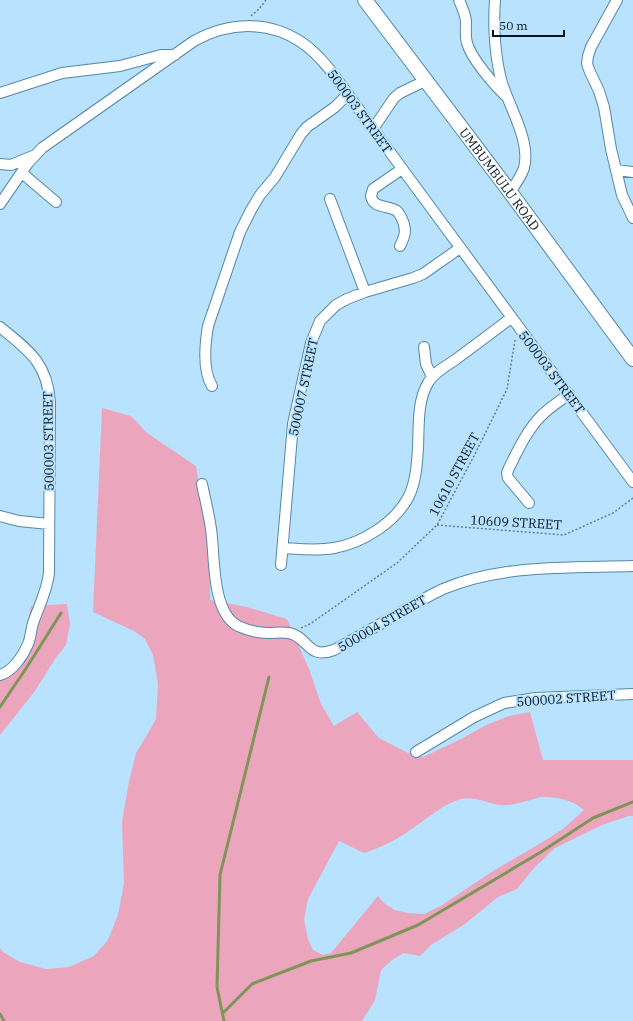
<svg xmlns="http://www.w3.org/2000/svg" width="633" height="1021" viewBox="0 0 633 1021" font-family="'IBM Plex Serif',serif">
<rect width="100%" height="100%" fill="#b9e2ff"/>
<path fill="#eba6bd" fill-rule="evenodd" d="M102,408l29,8 16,17 49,33 14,84v50l37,7 40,12 22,50 12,35 13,22 23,-14 22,26 29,15 15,4 38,-18 25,-14 23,-9 21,-4 13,48h90v56h-4l-27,9 -47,23 -21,20 -17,21 -19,8 -33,27 -34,21 -11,11 -17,-3 -12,8 -10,9 -6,30 -13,21h-362v-73l3,4 17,10 26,7 23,-2 25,-11 14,-16 10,-25 6,-32 -2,-61 7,-41 7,-28 11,-18 9,-16 2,-35 -5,-29 -8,-16 -11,-8 -41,-19zM540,797c17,0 31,2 44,13l-20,18 -18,12 -53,31 -51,34 -18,9 -16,-1 -13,-3 -10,-6 -7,-8 -47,57 -8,2 -10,-5 -5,-11 -4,-20 4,-20 31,-58 25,12c19,-6 36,-15 52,-27 14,-10 28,-22 45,-27 12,-3 27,4 39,6 13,1 27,-4 40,-8z
M67,604l3,20 -4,21 -11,14 -20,32 -35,44v-55l25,-35 6,-39z"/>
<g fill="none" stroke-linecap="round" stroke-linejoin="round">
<path stroke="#819458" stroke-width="3" d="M0,707l27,-40 34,-54
M223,1013l29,-29 59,-23 40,-8 67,-28 123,-73 52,-34 40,-16
M0,1014l4,7
M224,1021l-7,-34 3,-112 49,-198"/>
<g stroke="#5587a8" stroke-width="12">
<path id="minor" d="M459,0c3,7 6,13 7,21 0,7 -1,15 1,22 4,15 27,42 39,53
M495,0c-2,26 0,58 7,83 8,25 29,59 22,85 -3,9 -9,17 -14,24
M617,0l-26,47 -3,9 -1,8 3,8 9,19 5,16 7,42 11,46 11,23
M0,93l62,-20 58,-7 41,-11h14
M373,129l21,-31 6,-5 25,-12
M0,164l11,1 22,-9
M616,170l17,2
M22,173l34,29
M330,199l35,93
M0,204l28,-41 14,-15 152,-107c34,-19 74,-21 107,1 21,14 36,37 51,58 19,26 38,52 57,78 74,102 150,202 224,304
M400,246c5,-10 7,-16 2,-27 -1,-2 -3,-6 -5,-8 -8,-6 -24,-2 -26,-15l2,-7 29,-20
M0,327c28,23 47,35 50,75l-1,171c-2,18 -10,33 -16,50 -2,6 -2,14 -5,21 -5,12 -15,27 -28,31
M424,347l2,17 6,13
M212,386c-10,-16 -7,-42 -4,-60l32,-94 11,-22 9,-15 15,-18 26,-43 6,-7 28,-20 13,-13
M202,484c3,15 7,30 9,45 4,26 0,83 27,97 9,4 20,7 30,7 7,0 14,-1 21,0 20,4 18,27 45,17 22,-12 43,-24 64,-36 15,-9 30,-18 45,-25 60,-25 127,-21 190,-23
M529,503l-21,-25 -1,-5 2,-5c9,-18 18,-38 33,-53 8,-8 18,-14 27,-21
M0,516l19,5 30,3
M283,548c17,1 34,3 51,0 29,-5 62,-26 75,-52 7,-15 8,-32 9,-48 1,-20 -1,-47 10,-65 5,-10 18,-17 27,-23 19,-14 38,-28 56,-42
M281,565l12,-141 18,-81 9,-22 16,-16 11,-6 18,-7 48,-14 10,-4 37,-26
M416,752l58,-35 30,-14 32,-5 97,-4"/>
</g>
<g stroke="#5587a8" stroke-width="16">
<g id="secondary">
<path id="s1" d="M365,0l145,192 123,167"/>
</g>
</g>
<path stroke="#617f94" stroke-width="1.5" stroke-dasharray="2 2" stroke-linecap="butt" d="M251,16l8,-7 7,-9
M437,525l127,10 49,-22 20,-15
M301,628l9,-4 87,-61 40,-38 37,-69 33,-67 8,-49"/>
<use href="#minor" stroke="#fff" stroke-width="10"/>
<use href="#secondary" stroke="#fff" stroke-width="14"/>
</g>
<g text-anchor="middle" stroke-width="4" stroke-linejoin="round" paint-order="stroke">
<g font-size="13" fill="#021521" stroke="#b9e2ff">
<text transform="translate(360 111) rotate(54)" y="5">500003 STREET</text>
<text dy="5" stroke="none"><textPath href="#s1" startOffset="224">UMBUMBULU ROAD</textPath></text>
<text transform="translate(552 372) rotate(53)" y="5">500003 STREET</text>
<text transform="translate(303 387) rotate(-78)" y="5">500007 STREET</text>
<text transform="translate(48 441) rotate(-91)" y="5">500003 STREET</text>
<text transform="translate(454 474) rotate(-62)" y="5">10610 STREET</text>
<text transform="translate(516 522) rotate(3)" y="5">10609 STREET</text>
<text transform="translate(382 623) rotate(-30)" y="5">500004 STREET</text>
<text transform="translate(566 698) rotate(-4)" y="5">500002 STREET</text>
</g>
</g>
<path d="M493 30v6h71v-6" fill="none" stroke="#021521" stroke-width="2"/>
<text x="499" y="30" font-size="12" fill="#021521" stroke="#b9e2ff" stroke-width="3" paint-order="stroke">50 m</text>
</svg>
